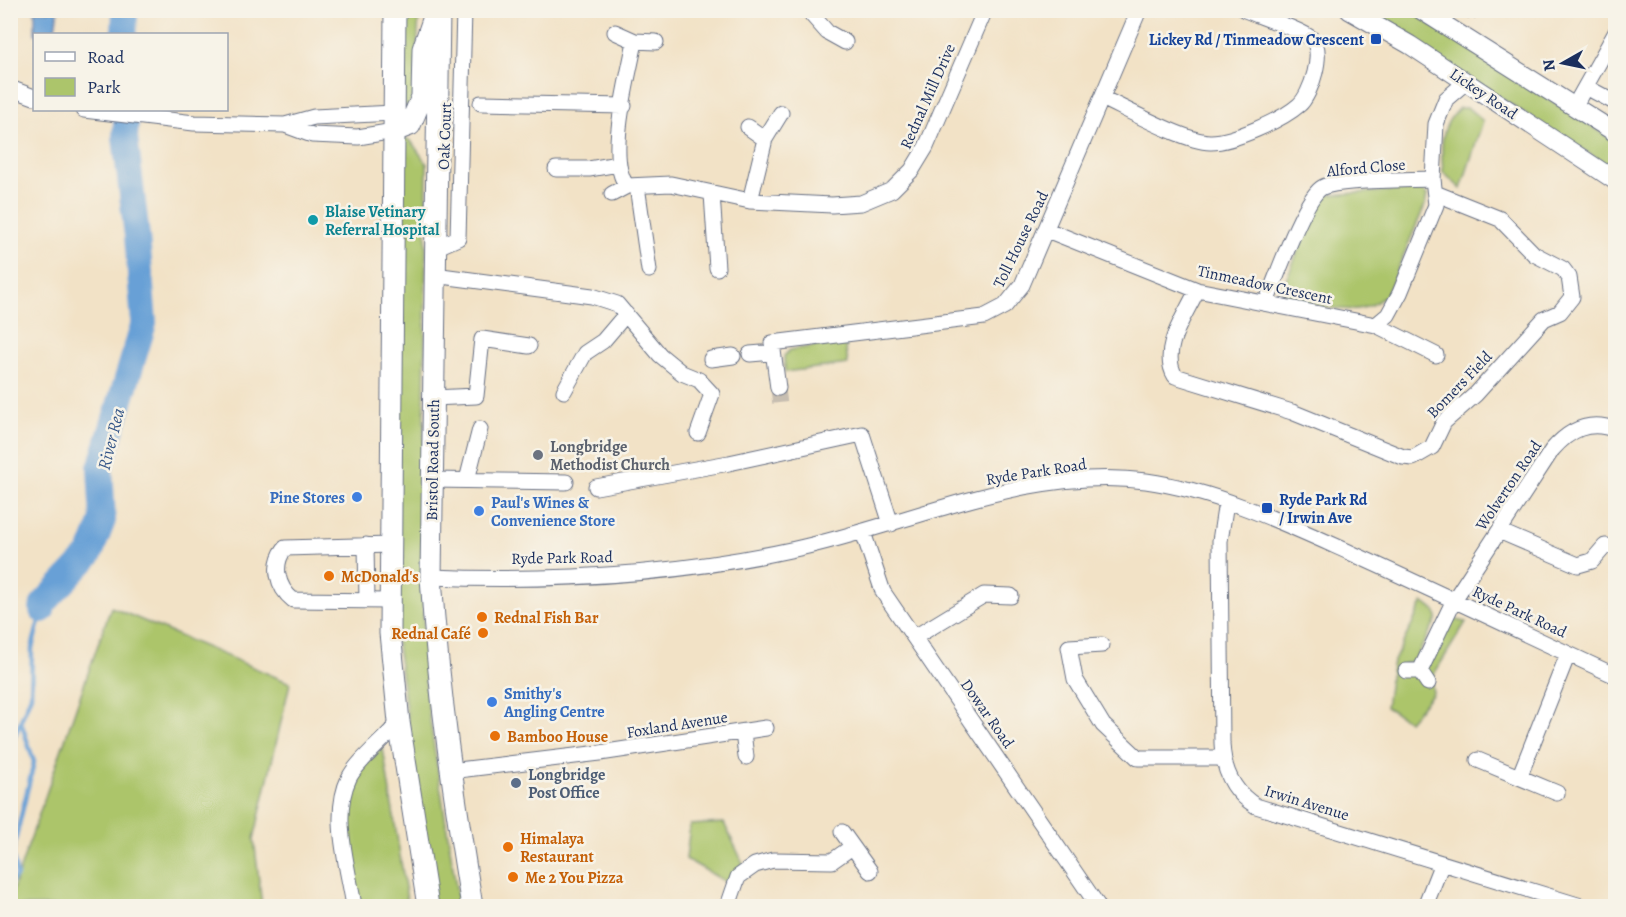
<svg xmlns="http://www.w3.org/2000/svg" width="1626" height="917" viewBox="0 0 1626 917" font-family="Alegreya,serif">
<rect width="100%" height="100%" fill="#f7f3e8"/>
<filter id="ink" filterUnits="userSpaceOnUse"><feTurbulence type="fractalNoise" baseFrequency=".0167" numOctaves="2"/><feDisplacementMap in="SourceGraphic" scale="12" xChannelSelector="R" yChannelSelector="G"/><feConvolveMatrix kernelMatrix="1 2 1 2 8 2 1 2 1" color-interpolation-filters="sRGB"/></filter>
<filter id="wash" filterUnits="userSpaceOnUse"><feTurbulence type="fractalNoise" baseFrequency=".008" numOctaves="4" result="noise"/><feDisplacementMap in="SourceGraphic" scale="24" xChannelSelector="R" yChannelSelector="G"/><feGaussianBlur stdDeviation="1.35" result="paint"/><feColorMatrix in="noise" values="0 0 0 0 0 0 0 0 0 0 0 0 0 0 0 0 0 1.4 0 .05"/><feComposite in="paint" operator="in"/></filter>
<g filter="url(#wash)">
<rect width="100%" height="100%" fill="#f2e2c6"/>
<path fill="#acc56b" stroke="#647a64" stroke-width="1.5" d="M400,11h19l-4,82 -4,14 -11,-3z
M1362,11l50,1 203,129v29z
M1459,108h9l15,13 -22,68 -18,-17c-2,-25 -4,-45 16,-64z
M402,137l9,4 16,23 -5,417 4,114 33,211h-25l-39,-275z
M1421,189l6,6 -2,10 -37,87c-26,31 -65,13 -99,6l-7,-8 35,-86 9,-9z
M845,341l3,23 -63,8 -1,-16 6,-6z
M1423,602l13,10 1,6 -23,43 -10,3 18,20 3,-15 24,-51 17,4 -35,57 2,14 -24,28 -23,-14 6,-42z
M111,607l179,76 -36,156 8,67h-251v-11z
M383,748l25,158h-50c-6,-39 -24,-90 -3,-128 6,-11 19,-21 28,-30z
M724,823l19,40 -17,19 -40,-23 4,-34z"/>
<path fill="#67a0d6" stroke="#41689a" stroke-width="1.5" d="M35,11h23l-4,23h-19z"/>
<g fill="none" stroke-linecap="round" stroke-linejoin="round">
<path stroke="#67a0d6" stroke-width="4.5" d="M10,748l21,-53 1,-47 10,-38
M10,883l7,-7 -5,-22 22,-92 -13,-40"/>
<path stroke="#67a0d6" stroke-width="26" d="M124,34l1,-24
M42,610l1,-6 47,-50 13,-34 -3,-52 44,-145 -7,-87 -12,-99 2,-27"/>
</g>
</g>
<g filter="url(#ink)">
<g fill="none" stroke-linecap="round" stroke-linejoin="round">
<path stroke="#c7beb1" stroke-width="15" stroke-dasharray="15 8" stroke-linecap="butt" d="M778,388l2,17"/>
<g stroke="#666e82" stroke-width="17">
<path id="minor" d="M1469,10h5
M812,15l15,17 18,10
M615,32l20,9 21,1
M635,41c-6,35 -30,117 -8,145l44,-2 79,17 82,4 29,-2 31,-13 20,-20 14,-23 59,-137
M1586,87l30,16
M10,88l24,9
M1102,98c24,11 86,45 109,44 22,0 71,-22 88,-37 12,-10 26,-54 13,-66 -8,-8 -53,-23 -67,-29
M481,103l143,3
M1574,107l42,-75
M84,110l110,13 91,2 27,10 46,2 36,-6
M285,125l29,-8 80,-4
M748,127l17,12
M556,169h33l29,-5
M637,186l12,84
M612,194l15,-8
M712,194l5,74
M750,201l15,-62 16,-26
M1047,230l150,60 179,35 12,-10 12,-22 36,-88 -3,-26 3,-55 10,-25 21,-18
M435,248l23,-10 6,-228
M434,275l158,21 25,8 43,51 22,18 17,7 13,14 -14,39
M1197,290c-11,25 -38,59 -22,86l117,36 111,45 10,1 19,-11 12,-25 32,-28 68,-75 16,-7 12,-15 -3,-20 -6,-8 -29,-15 -34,-35 -65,-26
M1266,303c9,-22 39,-108 57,-116 18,-8 86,-7 110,-8
M1376,325l60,30
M750,354l23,-2
M711,359l22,-3
M778,388l-6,-45 212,-26 21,-11 17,-21 117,-275
M564,391l21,-38 18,-12 23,-27
M433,398l43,-2 6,-57 47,7
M432,480l134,2
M467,480l13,-51
M596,487l133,-24 133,-29 29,90
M1226,502l-6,39 2,202c1,27 11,49 34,63l325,100
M1499,531l79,34 14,-4 13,-15 11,1
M863,532l20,60 215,314
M366,545l1,56
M431,577c121,5 245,-2 364,-28 113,-24 234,-84 351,-68 71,10 140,43 205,72 89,40 176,82 265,123
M390,601l-97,-1c-16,-13 -21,-35 -8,-52l106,-3
M915,637l69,-42 27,1
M1102,645l-33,2 6,32 28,46 35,33h84
M1406,671h14l8,12
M1420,671l34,-71 98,-150c17,-20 37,-31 64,-20
M743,732l3,25
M1478,760l79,33
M450,771l150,-18 166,-25
M1520,775l48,-121
M842,832l28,39
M354,906c-6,-39 -23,-91 -5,-128 9,-18 37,-39 50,-56
M728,906l10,-29 17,-12 18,-5 59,1 20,-14
M1425,906l17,-43"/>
</g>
<g stroke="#666e82" stroke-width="20">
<path id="major" d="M1349,10l61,35 206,136
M1421,10l195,123"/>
</g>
<g stroke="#666e82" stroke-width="23">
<path id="highway" d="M395,10l-5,623 9,89 29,184
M439,10l-8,567c7,111 23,220 41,329
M394,131l16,-6 12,-28 1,-48 11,-32"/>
</g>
<use href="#minor" stroke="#fff" stroke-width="15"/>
<use href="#major" stroke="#fff" stroke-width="18"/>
<use href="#highway" stroke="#fff" stroke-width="21"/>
</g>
</g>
<g fill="#1a4fb4" stroke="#f7f3e8" stroke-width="2">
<rect x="1370" y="33" width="12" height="12" rx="3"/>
<rect x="1261" y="502" width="12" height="12" rx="3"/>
</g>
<circle fill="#0f9aa8" stroke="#f7f3e8" stroke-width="2" cx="313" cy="220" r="6"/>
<circle fill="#6b7280" stroke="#f7f3e8" stroke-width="2" cx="538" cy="455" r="6"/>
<g fill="#3f7fe0" stroke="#f7f3e8" stroke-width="2">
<circle cx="357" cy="497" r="6"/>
<circle cx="479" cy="511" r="6"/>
<circle cx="492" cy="702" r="6"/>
</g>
<g fill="#e8710a" stroke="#f7f3e8" stroke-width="2">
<circle cx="329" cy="576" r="6"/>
<circle cx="482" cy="617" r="6"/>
<circle cx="483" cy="633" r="6"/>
<circle cx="495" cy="736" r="6"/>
<circle cx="508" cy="847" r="6"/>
<circle cx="513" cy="877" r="6"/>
</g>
<circle fill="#5c6f8a" stroke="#f7f3e8" stroke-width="2" cx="516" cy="783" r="6"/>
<g text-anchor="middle" stroke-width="5" stroke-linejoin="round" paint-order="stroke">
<g font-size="16" font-weight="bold" fill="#164399" stroke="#f7f3e8" text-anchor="end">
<text x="1364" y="45">Lickey Rd / Tinmeadow Crescent</text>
<text x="1279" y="505" text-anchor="start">Ryde Park Rd<tspan x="1279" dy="18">/ Irwin Ave</tspan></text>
</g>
<g font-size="16" fill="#1b2f5e" stroke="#f7f3e8">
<text transform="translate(1484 93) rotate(34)" y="6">Lickey Road</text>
<text transform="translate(927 96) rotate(-66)" y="6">Rednal Mill Drive</text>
<text transform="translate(444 136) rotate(-88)" y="6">Oak Court</text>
<text transform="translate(1366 167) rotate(-5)" y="6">Alford Close</text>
<text transform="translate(1020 239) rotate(-64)" y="6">Toll House Road</text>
<text transform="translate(1265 284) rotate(12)" y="6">Tinmeadow Crescent</text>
<text transform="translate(1459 384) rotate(-46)" y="6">Bomers Field</text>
<text transform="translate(432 460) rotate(-89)" y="6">Bristol Road South</text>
<text transform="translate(1036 471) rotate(-9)" y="6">Ryde Park Road</text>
<text transform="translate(1508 485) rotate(-56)" y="6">Wolverton Road</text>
<text transform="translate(562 557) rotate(-1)" y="6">Ryde Park Road</text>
<text transform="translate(1520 611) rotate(25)" y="6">Ryde Park Road</text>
<text transform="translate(988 713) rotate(55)" y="6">Dowar Road</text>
<text transform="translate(677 724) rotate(-9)" y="6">Foxland Avenue</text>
<text transform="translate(1307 802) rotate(17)" y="6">Irwin Avenue</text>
</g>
<g font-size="16" font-weight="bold" fill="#0d838f" stroke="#f7f3e8" text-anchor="start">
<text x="325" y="217">Blaise Vetinary<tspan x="325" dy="18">Referral Hospital</tspan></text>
</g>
<g font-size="16" font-weight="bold" fill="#5b616d" stroke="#f7f3e8" text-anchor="start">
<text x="550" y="452">Longbridge<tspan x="550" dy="18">Methodist Church</tspan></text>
</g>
<g font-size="16" font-weight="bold" fill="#366cbe" stroke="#f7f3e8" text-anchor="start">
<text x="345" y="503" text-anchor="end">Pine Stores</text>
<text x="491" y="508">Paul's Wines &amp;<tspan x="491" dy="18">Convenience Store</tspan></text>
<text x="504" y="699">Smithy's<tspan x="504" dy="18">Angling Centre</tspan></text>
</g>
<g font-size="16" font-weight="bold" fill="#c56008" stroke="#f7f3e8" text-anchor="start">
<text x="341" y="582">McDonald's</text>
<text x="494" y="623">Rednal Fish Bar</text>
<text x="471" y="639" text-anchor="end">Rednal Café</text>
<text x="507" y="742">Bamboo House</text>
<text x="520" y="844">Himalaya<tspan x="520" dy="18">Restaurant</tspan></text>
<text x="525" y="883">Me 2 You Pizza</text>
</g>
<g font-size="16" font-weight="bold" fill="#4e5e75" stroke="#f7f3e8" text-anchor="start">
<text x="528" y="780">Longbridge<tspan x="528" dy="18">Post Office</tspan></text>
</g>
<g font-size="18" font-style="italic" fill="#365788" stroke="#f7f3e8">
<text transform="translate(111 439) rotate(-76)" y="6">River Rea</text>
</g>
</g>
<rect width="1626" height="917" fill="none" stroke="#f7f3e8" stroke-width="36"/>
<rect x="33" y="33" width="195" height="78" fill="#f7f3e8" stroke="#9fa5b1" stroke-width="1.5"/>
<rect x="45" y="52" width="30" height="9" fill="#ffffff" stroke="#9fa5b1" stroke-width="1.5"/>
<text x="87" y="63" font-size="18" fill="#1b2f5e">Road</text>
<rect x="45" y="78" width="30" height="18" fill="#acc56b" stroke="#9fa5b1" stroke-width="1.5"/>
<text x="87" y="93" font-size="18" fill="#1b2f5e">Park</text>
<g transform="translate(1563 63) rotate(261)" stroke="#f7f3e8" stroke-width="4.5" paint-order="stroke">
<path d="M0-4.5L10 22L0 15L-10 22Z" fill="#1b2f5e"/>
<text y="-9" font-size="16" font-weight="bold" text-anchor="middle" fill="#1b2f5e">N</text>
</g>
</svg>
